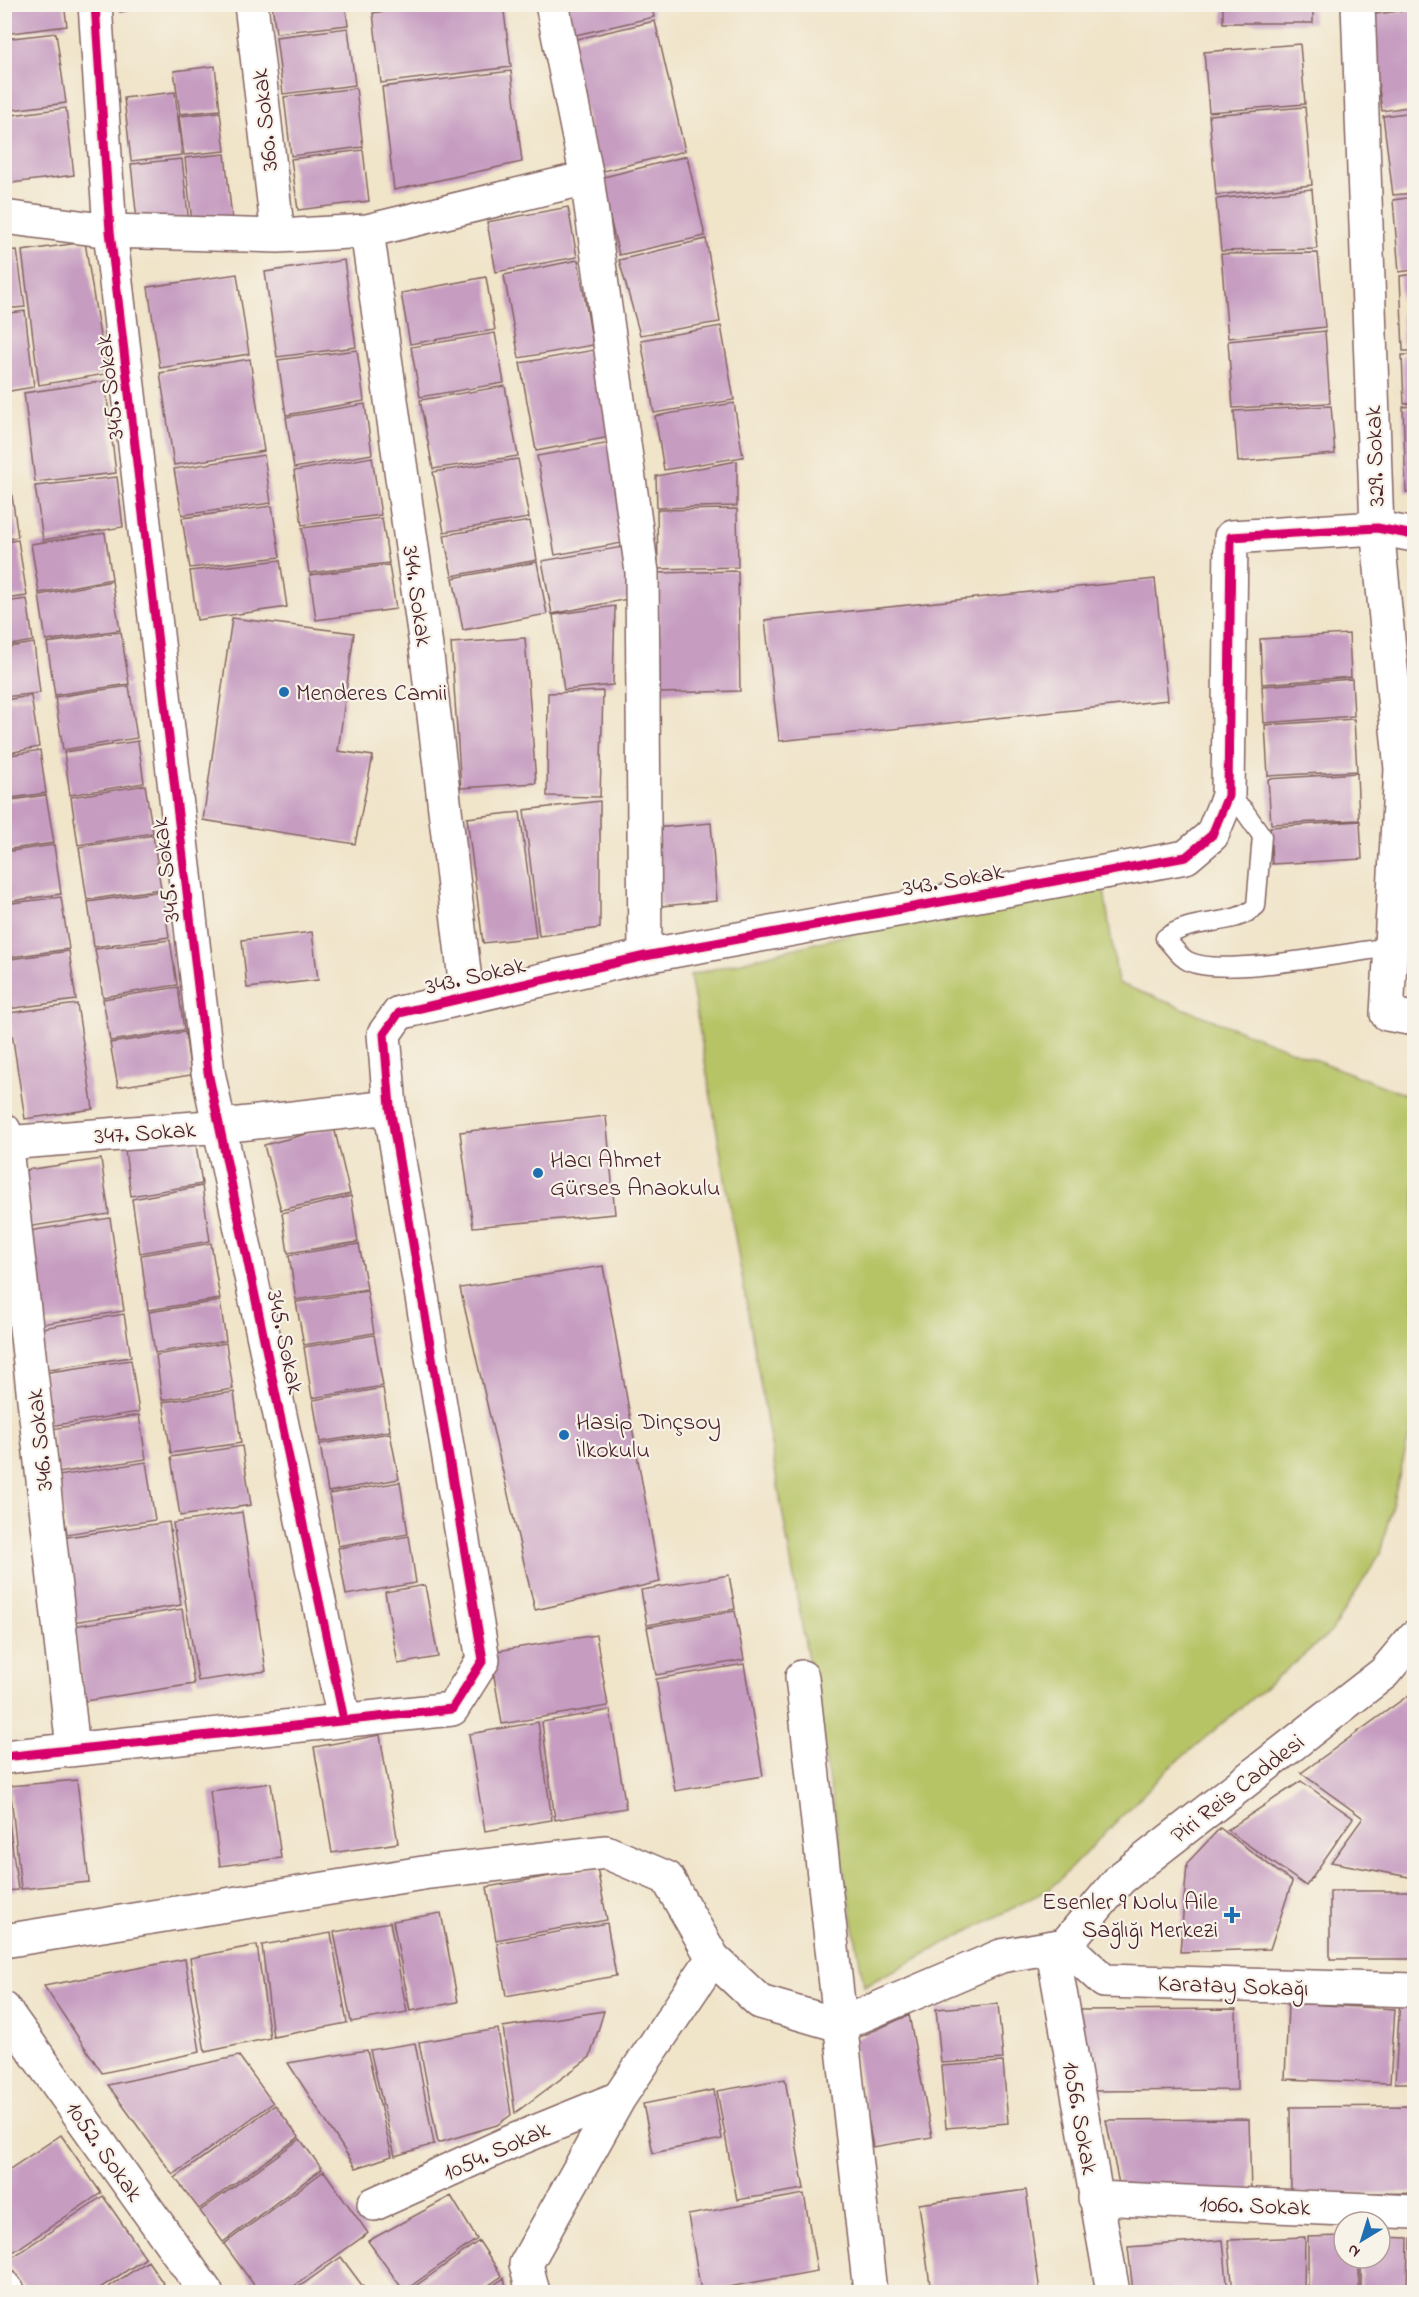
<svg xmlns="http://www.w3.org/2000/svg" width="1419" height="2297" viewBox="0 0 1419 2297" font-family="'Indie Flower',sans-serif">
<rect width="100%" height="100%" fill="#f7f3e8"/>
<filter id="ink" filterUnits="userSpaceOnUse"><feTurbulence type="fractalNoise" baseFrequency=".0167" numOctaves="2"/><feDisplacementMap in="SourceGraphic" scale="12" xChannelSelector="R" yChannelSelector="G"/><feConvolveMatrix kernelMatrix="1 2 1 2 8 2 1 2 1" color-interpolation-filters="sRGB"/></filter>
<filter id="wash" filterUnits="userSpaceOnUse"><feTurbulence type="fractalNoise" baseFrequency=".008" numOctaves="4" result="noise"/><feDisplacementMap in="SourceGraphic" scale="24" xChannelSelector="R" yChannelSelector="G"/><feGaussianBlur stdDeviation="1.35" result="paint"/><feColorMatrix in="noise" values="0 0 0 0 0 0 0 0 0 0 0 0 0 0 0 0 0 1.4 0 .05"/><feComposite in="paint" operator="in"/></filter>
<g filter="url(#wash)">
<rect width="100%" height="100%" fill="#f0e4c9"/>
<path fill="#b7c466" stroke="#807248" stroke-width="1.5" d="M1101,870l17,113 296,115v318l-34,138 -49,78 -163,137 -117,119 -187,98 -174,-1011z"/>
<g id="blocks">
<path fill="#c69cc1" d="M4,4h60l3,22 -63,8z
M118,4h35v2l-33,6z
M272,4h73l3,21 -72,8z
M372,4h32v2l-32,4z
M445,4h58l8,63 -130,16 -8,-70z
M559,4h92l3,13 -87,20z
M1223,4h90v19h-90z
M1368,4h35v2l-35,5z
M1414,9v97l-32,5 -13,-96z
M655,21l30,130 -86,21 -31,-131z
M348,28l7,57 -72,9 -7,-57z
M56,33l10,70 -62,8v-72z
M1300,44l5,60 -96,8 -5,-60z
M215,66l5,44 -40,4 -6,-43z
M511,71l11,91 -128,28 -12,-103z
M356,88l7,59 -72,9 -7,-59z
M175,92l7,63 -51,6 -7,-63z
M1305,107l7,78 -96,10 -7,-80z
M66,108l8,67 -70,9v-68z
M220,112l5,39 -41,4 -5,-39z
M1414,112v81l-21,2 -10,-79z
M363,150l6,51 -71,9 -7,-51z
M225,154l7,65 -40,4 -7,-65z
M687,156l18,80 -86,19 -19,-77z
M182,159l7,66 -51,5 -7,-66z
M1312,189l5,60 -96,2 -5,-52z
M1414,197v73l-15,2 -6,-72z
M568,207l9,50 -81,15 -9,-50z
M706,239l14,83 -80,13 -21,-75z
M85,242l21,132 -67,11 -17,-134z
M17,250l8,57 -21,2v-58z
M1318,253l7,74 -97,11 -7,-84z
M344,260l12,87 -79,10 -12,-85z
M578,260l15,85 -74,13 -15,-83z
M237,274l12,80 -89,14 -12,-81z
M1414,274v77h-11l-3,-75z
M486,277l9,53 -85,14 -9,-51z
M25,311l9,76 -30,5v-78z
M721,326l13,74 -80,13 -13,-73z
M1325,331l5,72 -97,5 -5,-67z
M495,333l9,50 -84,14 -9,-50z
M357,350l7,51 -78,14 -8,-55z
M594,350l16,87 -74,14 -16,-88z
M1402,355h12v48l-10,1z
M250,359l14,92 -90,14 -14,-92z
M105,381l11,92 -81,9 -11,-89z
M505,386l13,70 -85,13 -13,-69z
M734,403l9,54 -79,13 -9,-54z
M365,404l7,50 -78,14 -8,-51z
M1331,406l4,48 -97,8 -4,-51z
M1414,406v86h-8l-3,-85z
M610,443l18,99 -73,13 -18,-99z
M264,455l7,48 -89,12 -8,-46z
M372,457l9,58 -79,10 -8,-54z
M4,458l6,28 -6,1z
M518,459l11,59 -85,14 -11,-60z
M737,461v45l-80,2 -1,-32z
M117,477l6,50 -80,13 -8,-54z
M4,489h7l7,48 -14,3z
M272,506l8,51 -90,11 -8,-50z
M737,509l1,58 -80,2 -1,-59z
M382,518l7,45 -80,10 -7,-45z
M530,521l7,39 -85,16 -8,-41z
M105,533l7,46 -73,14 -8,-49z
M18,540l9,56 -23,3v-57z
M628,546l10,51 -86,17 -10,-53z
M280,560l7,47 -90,13 -7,-49z
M537,562l10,52 -84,16 -10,-52z
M389,565l7,44 -80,11 -6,-45z
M738,571l2,120 -80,2 -2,-120z
M1155,579l13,121 -389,41 -14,-121z
M112,581l8,49 -74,11 -7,-46z
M27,599l6,42 -29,5v-44z
M615,606l-2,79 -49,5 -11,-75z
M232,618l122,15 -16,118 35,5 -18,88 -152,-24z
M121,632l8,52 -74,11 -8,-52z
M1349,634l2,43 -89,7 -2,-45z
M525,638l11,145 -75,5 -10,-145z
M34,643l6,50 -36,4v-49z
M1352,679l2,37 -90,7 -2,-37z
M129,686l8,52 -74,12 -8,-53z
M603,691l-3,106 -53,-1 1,-103z
M31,696l8,51 -35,7v-54z
M1354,719l3,52 -89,5 -3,-51z
M138,741l6,42 -74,12 -6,-43z
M40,750l6,43 -41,6v-43z
M1357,773l2,47 -88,4 -3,-45z
M145,785l8,48 -75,12 -7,-48z
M46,795l8,48 -50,7v-49z
M600,801v127l-61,8 -15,-126z
M520,812l16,125 -53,6 -16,-125z
M1360,821l2,38 -90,5 -2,-37z
M711,823l6,78 -56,5 -7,-78z
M153,835l8,54 -74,11 -8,-53z
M54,845l7,49 -57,8v-50z
M162,891l7,46 -75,10 -6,-45z
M61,897l8,52 -65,9v-54z
M312,932l6,48 -71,8 -5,-48z
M170,940l7,45 -74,12 -8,-48z
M69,951l7,49 -68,9 -4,-49z
M178,987l6,43 -74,11 -7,-42z
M77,1004l16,105 -68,10 -16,-106z
M185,1032l6,43 -73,12 -8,-44z
M606,1116l9,98 -142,13 -13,-95z
M334,1127l16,67 -69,16 -17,-65z
M194,1132l8,52 -71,12 -7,-53z
M101,1159l8,55 -88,14 -8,-56z
M202,1186l8,55 -70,12 -8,-54z
M351,1196l7,46 -70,11 -6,-40z
M110,1218l14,93 -88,14 -14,-93z
M211,1243l9,56 -72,11 -7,-55z
M359,1244l8,45 -71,11 -7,-45z
M603,1266l57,316 -125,28 -75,-322z
M367,1291l7,42 -70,12 -8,-43z
M220,1301l6,40 -71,12 -6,-41z
M124,1314l7,43 -89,13 -6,-41z
M374,1335l9,51 -71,12 -8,-51z
M226,1343l7,46 -71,11 -6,-45z
M131,1360l8,52 -89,14 -7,-53z
M383,1388l7,43 -70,11 -7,-42z
M234,1392l7,51 -70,10 -8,-51z
M139,1415l7,44 -88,14 -7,-44z
M390,1433l9,46 -71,13 -8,-48z
M242,1446l9,59 -71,11 -9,-59z
M146,1462l9,58 -88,14 -9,-58z
M400,1482l8,52 -70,12 -9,-52z
M242,1512l24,159 -68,10 -25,-158z
M169,1522l12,83 -108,17 -13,-84z
M409,1536l7,47 -70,12 -8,-47z
M729,1575l6,34 -88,16 -6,-35z
M425,1585l13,72 -40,7 -13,-72z
M182,1609l12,75 -109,17 -12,-75z
M735,1611l9,49 -88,15 -9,-48z
M596,1635l12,71 -106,18 -12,-72z
M744,1664l19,112 -88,15 -19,-112z
M4,1674l5,29 -5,1z
M1413,1692l1,186 -83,-16 32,-44 -62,-45z
M610,1710l16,98 -71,12 -13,-98z
M538,1722l14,98 -67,11 -16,-97z
M380,1735l18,108 -66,10 -18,-106z
M77,1780l12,102 -68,7 -11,-103z
M1301,1781l52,37 -47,68 -79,-56z
M271,1783l10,75 -61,8 -10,-75z
M4,1784l14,106 -14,1z
M1220,1828l72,54 -22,67 -90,3 7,-89z
M597,1868l10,52 -111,20 -9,-53z
M1330,1891h84v68h-84z
M441,1913l17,89 -48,9 -17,-90z
M390,1922l17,90 -56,10 -17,-90z
M607,1923l9,53 -110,20 -9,-53z
M331,1933l16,90 -74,14 -11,-92z
M257,1945l13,93 -65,14 -15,-94z
M185,1959l15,93 -98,21 -58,-87z
M1400,1998l14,1v84h-19z
M1288,2003l107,6 -5,74 -105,-4z
M998,2004l5,55 -62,4 -5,-54z
M1236,2009l1,81 -143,1 -17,-81z
M604,2011l-14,46 -75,56 -12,-86z
M909,2015l23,122 -59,10 -20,-107z
M498,2029l13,86 -14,10 -59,18 -19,-101z
M415,2043l19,101 -39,12 -25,-106z
M367,2050l25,106 -36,12 -68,-105z
M239,2056l34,47 -100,72 -65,-90z
M1003,2062l5,61 -62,5 -5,-62z
M785,2079l19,110 -67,11 -20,-109z
M714,2090l8,49 -69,14 -10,-49z
M275,2105l24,32 -100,72 -24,-31z
M1414,2106v87l-123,1 -1,-87z
M1249,2119l2,75 -129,5 -16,-79z
M61,2135l40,58 -97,65v-85z
M300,2139l22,30 -99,73 -23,-31z
M324,2171l44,62 -82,59h-27l-35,-48z
M1026,2190l14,102h-109l-12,-88z
M804,2194l13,77 -116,21 -13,-77z
M103,2196l43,62 -52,34h-65l-22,-31z
M451,2196l26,43 -73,52 -36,-50z
M1344,2236v22h15v34h-51v-55z
M1305,2237l-1,55h-71l-5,-52z
M1380,2237l28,1 -1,54h-46v-34h19z
M1411,2238h3v54h-4z
M1223,2240l5,52h-95l-5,-45z
M479,2241l23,35 -23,16h-72z
M341,2257l26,35h-75z
M148,2261l21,31h-68z
M504,2278l3,14h-23z"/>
</g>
</g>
<g filter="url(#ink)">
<use href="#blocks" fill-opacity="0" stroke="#846462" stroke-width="1.5"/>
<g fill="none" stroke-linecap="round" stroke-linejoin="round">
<g stroke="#846462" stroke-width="21">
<path id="service" d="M1228,796l15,13 19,27 -6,70c-22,22 -62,10 -91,32 7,7 14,19 23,23 32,17 161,-9 203,-14"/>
</g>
<g stroke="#846462" stroke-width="36">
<path id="minor" d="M95,4l15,227 98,841 136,648
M251,4l27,232
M552,4l35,174 55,394 3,384
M1358,4l19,524 24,241 -14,245 27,5
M4,217l106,14 168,5 89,-5 220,-53
M367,231l58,408 42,358
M4,1130l69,619
M6,1143l215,-17 169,-19
M802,1677l68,615
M4,1757l448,-48 31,-49 -93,-553 -6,-73 15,-21 246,-57 541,-99 26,-22 16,-39 3,-259 146,-9 37,7
M4,1941l425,-69 177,-20 61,26 46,80 47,44 79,23 162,-69 64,-11
M1065,1945l39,36 310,9
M4,2009l202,283
M1095,2198l319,14
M374,2204l139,-63 106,-43
M4,2287l4,5
M533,2292l-7,-28 93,-166 94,-140
M1113,2292l-58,-329 10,-18 55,-66 264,-206 30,-36"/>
</g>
<use href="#service" stroke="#fff" stroke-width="18"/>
<use href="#minor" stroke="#fff" stroke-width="33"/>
<g stroke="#f7f3e8" stroke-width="13">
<path id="cycleway" d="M95,4l15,227 98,841 136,648
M4,1757l448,-48 31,-49 -93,-553 -6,-73 15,-21 246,-57 541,-99 26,-22 16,-39 3,-259 146,-9 37,7"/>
</g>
<use href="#cycleway" stroke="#d6006c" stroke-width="9"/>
</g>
</g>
<g fill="#1f6fb2" stroke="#f7f3e8" stroke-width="2">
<circle cx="284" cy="692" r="6"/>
<circle cx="538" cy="1173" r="6"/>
<circle cx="564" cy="1435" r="6"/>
<path d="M1229 1906h6v6h6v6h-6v6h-6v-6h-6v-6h6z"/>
</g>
<g text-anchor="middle" stroke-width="4.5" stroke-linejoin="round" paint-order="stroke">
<g font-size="24" fill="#4a1f2b" stroke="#f7f3e8">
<text transform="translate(264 120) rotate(-96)" y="8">360. Sokak</text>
<text transform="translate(109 387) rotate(-97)" y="8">345. Sokak</text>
<text transform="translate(1374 456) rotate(-92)" y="8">329. Sokak</text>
<text transform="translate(418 596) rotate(82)" y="8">344. Sokak</text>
<text transform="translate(165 870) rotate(-97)" y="8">345. Sokak</text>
<text transform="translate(953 879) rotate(-10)" y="8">343. Sokak</text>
<text transform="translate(475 975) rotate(-13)" y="8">343. Sokak</text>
<text transform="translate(145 1132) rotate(-4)" y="8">347. Sokak</text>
<text transform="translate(286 1342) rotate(78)" y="8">345. Sokak</text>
<text transform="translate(39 1440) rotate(-96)" y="8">346. Sokak</text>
<text transform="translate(1237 1788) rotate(-38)" y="8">Piri Reis Caddesi</text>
<text transform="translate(1233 1985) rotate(2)" y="8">Karatay Sokağı</text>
<text transform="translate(1081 2118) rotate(80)" y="8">1056. Sokak</text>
<text transform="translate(496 2150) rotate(-24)" y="8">1054. Sokak</text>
<text transform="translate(105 2151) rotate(55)" y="8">1052. Sokak</text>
<text transform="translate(1255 2205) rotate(2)" y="8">1060. Sokak</text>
</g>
<g font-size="24" fill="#4a1f2b" stroke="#f7f3e8" text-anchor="start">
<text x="296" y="700">Menderes Camii</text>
<text x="550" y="1167">Hacı Ahmet<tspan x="550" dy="28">Gürses Anaokulu</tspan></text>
<text x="576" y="1429">Hasip Dinçsoy<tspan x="576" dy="28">İlkokulu</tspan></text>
<text x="1218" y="1909" text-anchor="end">Esenler 9 Nolu Aile<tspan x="1218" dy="28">Sağlığı Merkezi</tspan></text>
</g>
</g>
<rect width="1419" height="2297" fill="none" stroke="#f7f3e8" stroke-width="24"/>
<g transform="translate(1362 2240) rotate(218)"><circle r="28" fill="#f7f3e8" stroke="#b29e9c" stroke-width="1.5"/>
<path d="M0-4.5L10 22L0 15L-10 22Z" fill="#1f6fb2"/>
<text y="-9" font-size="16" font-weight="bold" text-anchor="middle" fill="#4a1f2b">N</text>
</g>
</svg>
